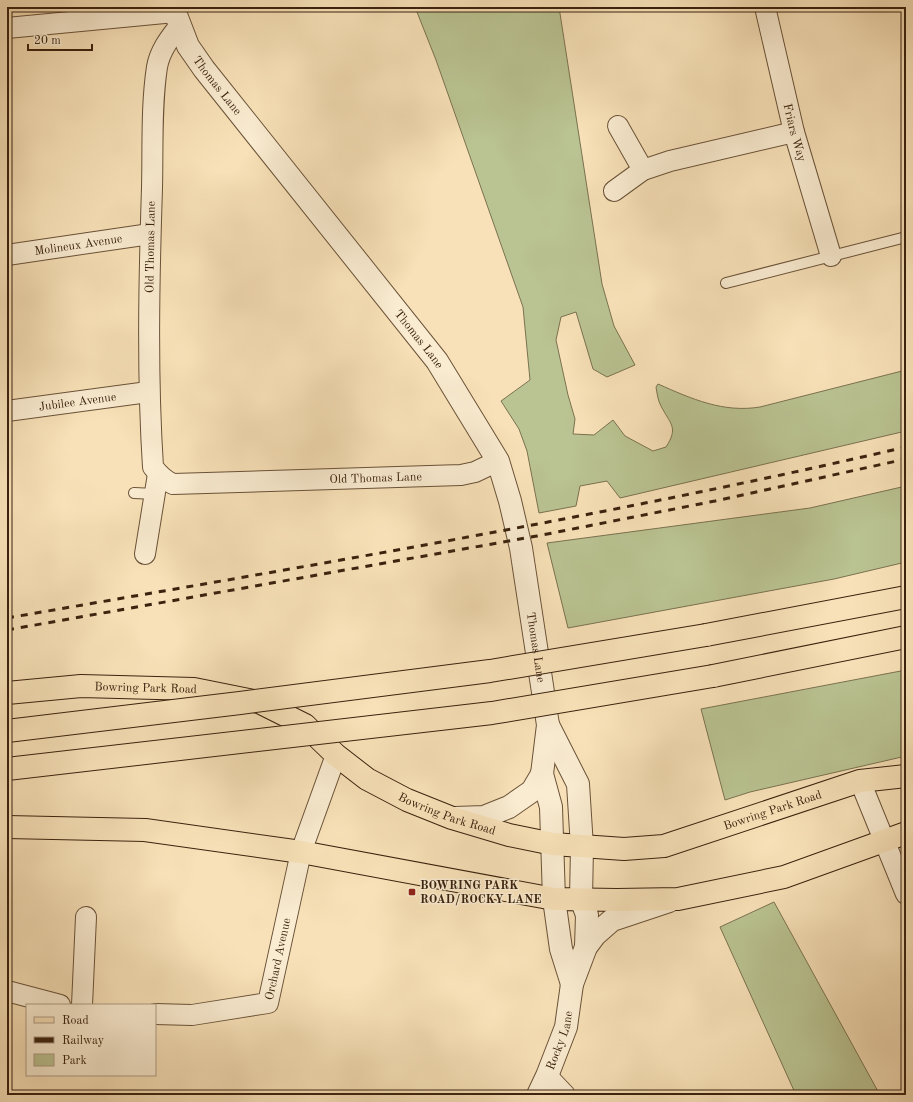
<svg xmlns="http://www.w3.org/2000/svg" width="913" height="1102" viewBox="0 0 913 1102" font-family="'Old Standard TT',serif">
<rect width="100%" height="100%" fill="#f8e1b8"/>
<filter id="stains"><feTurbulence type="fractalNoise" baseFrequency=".005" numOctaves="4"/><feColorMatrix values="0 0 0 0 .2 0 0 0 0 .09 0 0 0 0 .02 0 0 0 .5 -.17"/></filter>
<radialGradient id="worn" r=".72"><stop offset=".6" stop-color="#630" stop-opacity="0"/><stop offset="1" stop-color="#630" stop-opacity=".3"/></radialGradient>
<path fill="#bac392" stroke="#7a7250" d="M415,7h144l43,277 12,42 21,39 -28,12 -14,-8 -17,-57 -15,5 -5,23 12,55 7,24 -2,15 21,1 19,-15 12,16 28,15 13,-4c13,-20 4,-23 -5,-41 -3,-5 -4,-13 -5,-19l2,-3c34,15 65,29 102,23l146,-37v61l-286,67 -13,-17 -27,5 -4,20 -37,7 -12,-62 -8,-22 -18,-28 29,-21 -7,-73 -87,-247z
M906,486v76l-72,17 -266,49 -21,-85 263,-35z
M906,670v86l-156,36 -25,8 -24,-91z
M774,902l106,193h-84l-76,-168z"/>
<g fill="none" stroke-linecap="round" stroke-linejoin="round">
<g stroke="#6a5238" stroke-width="12">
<path id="service" d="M726,283l180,-46
M134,493l21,1"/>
</g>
<g stroke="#6a5238" stroke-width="22">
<g id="minor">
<path id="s1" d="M765,7l29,125 37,124"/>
<path id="s2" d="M180,25c-10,13 -20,25 -23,42 -6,39 -4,81 -5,121 -3,93 -5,186 1,279 6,8 11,13 20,17l288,-9 14,-3 23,-11"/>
<path d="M7,28l168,-16"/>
<path d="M618,126l25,44"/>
<path d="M614,191l29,-21 27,-9 124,-29"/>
<path id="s3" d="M7,255l143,-21"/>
<path id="s4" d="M7,411l141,-19"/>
<path d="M145,554l13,-80"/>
<path d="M860,781l46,113"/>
<path d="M7,991l53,14"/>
<path d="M82,1005l4,-88"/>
<path id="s5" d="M155,1014l37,1 76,-12 33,-151 35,-97"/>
<path d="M547,1076l18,19"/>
</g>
</g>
<g stroke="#6a5238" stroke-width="24">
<g id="tertiary">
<path id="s6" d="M173,7l15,39 16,23 233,292 61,100 12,40 11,47 27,177 -6,49 9,33 3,92 7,50 11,35"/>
<path d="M548,725l30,59 4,63 -1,52 6,16 -1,32"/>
<path d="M455,818l29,-1 25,-10 23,-16 10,-17"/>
<path id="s7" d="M538,1095l9,-19 19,-49 6,-43 14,-37 9,-12 17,-15 57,-19"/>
</g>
</g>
<g stroke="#3a220e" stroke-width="24">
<g id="primary">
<path id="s8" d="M7,693l74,-7 113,3 65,13 46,23 31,30 31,24 40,21 45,18 57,17 44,9 71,5 40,-3 196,-65 46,-5"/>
<path d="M7,827l138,3 156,22 253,47 63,1 61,-1 106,-22 122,-44"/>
</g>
</g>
<g stroke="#3a220e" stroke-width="24">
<path id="motorway" d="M706,635l200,-38
M713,676l193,-39"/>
</g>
<use href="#service" stroke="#faecd1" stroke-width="10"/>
<use href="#minor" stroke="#faecd1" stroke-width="20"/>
<use href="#tertiary" stroke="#faecd1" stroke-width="22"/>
<use href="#primary" stroke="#f8e1b8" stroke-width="22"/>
<use href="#motorway" stroke="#f8e1b8" stroke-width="22"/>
<path stroke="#3a220e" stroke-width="3" stroke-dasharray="7 7" stroke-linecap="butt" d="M7,618c301,-52 602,-102 899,-171
M7,630l530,-94 178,-35 191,-42"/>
<g stroke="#3a220e" stroke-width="24" stroke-linecap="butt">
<path id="motorway-bridge" d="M7,731l233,-28 250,-32 216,-36
M7,769l485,-56 221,-37"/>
</g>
<use href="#motorway-bridge" stroke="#f8e1b8" stroke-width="22"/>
</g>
<rect fill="#8f2418" stroke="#faecd1" stroke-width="1.5" x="408" y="888" width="8" height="8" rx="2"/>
<g text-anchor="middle" stroke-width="3" stroke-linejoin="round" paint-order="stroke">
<g font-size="12" fill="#3a220e" stroke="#faecd1">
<text dy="4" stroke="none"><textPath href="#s6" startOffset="91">Thomas Lane</textPath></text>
<text dy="4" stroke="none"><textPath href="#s1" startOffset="129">Friars Way</textPath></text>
<text dy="4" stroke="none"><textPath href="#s3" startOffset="72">Molineux Avenue</textPath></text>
<text transform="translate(150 247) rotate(-89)" y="4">Old Thomas Lane</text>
<text dy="4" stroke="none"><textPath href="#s6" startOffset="415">Thomas Lane</textPath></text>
<text dy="4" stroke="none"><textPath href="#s4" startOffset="71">Jubilee Avenue</textPath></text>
<text dy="4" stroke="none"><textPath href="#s2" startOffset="678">Old Thomas Lane</textPath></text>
<text dy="4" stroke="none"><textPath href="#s6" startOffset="751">Thomas Lane</textPath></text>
<text dy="4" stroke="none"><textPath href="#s8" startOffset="139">Bowring Park Road</textPath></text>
<text dy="4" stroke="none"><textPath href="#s8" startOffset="811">Bowring Park Road</textPath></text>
<text dy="4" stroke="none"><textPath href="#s8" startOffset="475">Bowring Park Road</textPath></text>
<text dy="4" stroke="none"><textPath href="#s5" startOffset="159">Orchard Avenue</textPath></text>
<text dy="4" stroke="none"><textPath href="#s7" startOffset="59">Rocky Lane</textPath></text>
</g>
<g font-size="12" font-weight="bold" fill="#3a220e" stroke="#faecd1" text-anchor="start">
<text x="420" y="889">BOWRING PARK<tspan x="420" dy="14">ROAD/ROCKY LANE</tspan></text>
</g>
</g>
<rect width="913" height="1102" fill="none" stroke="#f8e1b8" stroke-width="24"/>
<rect x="8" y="8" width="897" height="1086" fill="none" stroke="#3a220e" stroke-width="2"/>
<rect x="12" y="12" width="889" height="1078" fill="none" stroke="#3a220e"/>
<rect x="26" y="1004" width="130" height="72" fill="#faecd1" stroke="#ad9b83"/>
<rect x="34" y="1017" width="20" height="6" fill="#f8e1b8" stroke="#ad9b83"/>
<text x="62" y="1024" font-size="12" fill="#3a220e">Road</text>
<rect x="34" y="1037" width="20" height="6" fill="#3a220e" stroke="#ad9b83"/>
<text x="62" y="1044" font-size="12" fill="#3a220e">Railway</text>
<rect x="34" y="1054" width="20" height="12" fill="#bac392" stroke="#ad9b83"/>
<text x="62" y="1064" font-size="12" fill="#3a220e">Park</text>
<path d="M28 44v6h64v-6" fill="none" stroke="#3a220e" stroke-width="2"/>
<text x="34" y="44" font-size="12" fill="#3a220e" stroke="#faecd1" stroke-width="3" paint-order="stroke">20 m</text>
<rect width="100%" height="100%" filter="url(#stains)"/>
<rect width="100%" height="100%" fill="url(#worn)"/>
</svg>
